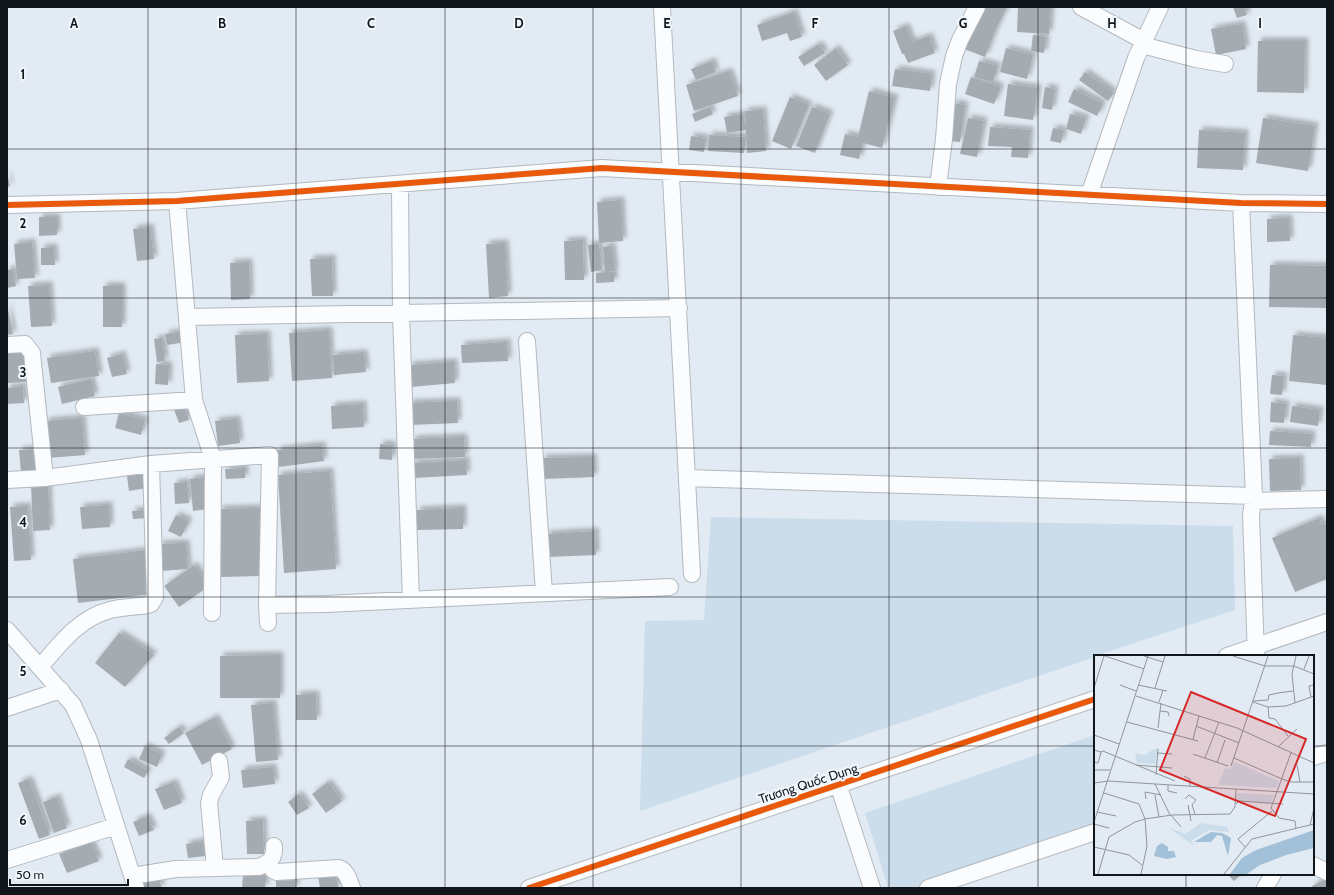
<svg xmlns="http://www.w3.org/2000/svg" width="1334" height="895" viewBox="0 0 1334 895" font-family="Cabin,sans-serif">
<defs>
<filter id="shadow"><feDropShadow dx="3.5" dy="-3.5" stdDeviation="2" flood-color="#0004"/></filter>
</defs>
<rect width="100%" height="100%" fill="#e2ebf3"/>
<path fill="#cbddeb" d="M711,517l522,9 2,84 -140,46v1l-455,154 5,-190 59,-1z
M1095,735v101l-157,52h-50l-23,-75z"/>
<path fill="#a4abb1" filter="url(#shadow)" d="M985,7h22l-11,22 -11,28 -21,-8 10,-28z
M1018,7h33l-2,27 -32,-2z
M1233,7h12l2,8 -10,3z
M794,12l8,25 -12,4 -3,-8 -25,8 -5,-16z
M1242,24l4,25 -30,6 -5,-26z
M906,26l6,16 17,-6 6,17 -27,10 -4,-9h-2l-9,-23z
M1033,35l13,2 -2,16 -13,-2z
M1258,41h47l-1,52 -47,-1z
M819,44l6,9 -21,13 -6,-9z
M836,48l12,17 -22,16 -12,-16z
M1006,48l27,7 -6,24 -27,-7z
M712,61l4,11 -20,8 -5,-11z
M979,61l19,5 -5,16 -19,-5z
M895,69l37,5 -2,17 -38,-5z
M729,71l9,25 -44,15 -8,-26z
M1085,72l29,21 -6,8 -29,-21z
M971,77l30,10 -7,17 -29,-10z
M1008,84l30,4 -5,32 -29,-4z
M1045,87l10,2 -3,21 -10,-2z
M1074,89l29,15 -6,12 -29,-14z
M869,91l26,7 -13,50 -19,-5 -4,16 -19,-4 5,-21 13,3z
M790,97l19,8 -18,44 -19,-8z
M953,103l12,2 -5,37 -12,-1z
M710,107l3,7 -18,8 -3,-8z
M812,107l18,7 -15,39 -19,-7z
M763,110l3,41 -19,2 -1,-23 -19,3 -3,-16 19,-3 3,13 -1,-16z
M1070,114l16,4 -5,16 -15,-5z
M968,118l16,3 -7,36 -17,-3z
M1263,118l52,8 -7,45 -52,-8z
M990,127l40,3 -2,28 -17,-1 1,-10 -24,-1z
M1053,128l11,2 -3,13 -11,-2z
M1199,130l46,3 -2,37 -46,-2z
M709,135l37,2 -2,16 -36,-2z
M691,136l15,2 -2,14 -15,-2z
M7,172l3,14 -3,1z
M621,200l2,41 -24,2 -2,-41z
M39,217h18v18l-18,1z
M1289,218l1,23 -23,1v-23z
M150,227l4,32 -17,2 -4,-32z
M583,240l1,40h-19l-1,-39z
M32,242l3,36 -18,1 -3,-35z
M505,243l3,53 -19,2 -3,-54z
M599,244l3,26 -11,2 -3,-27z
M612,246l3,25 -7,1h6v10l-18,1v-10h9l-2,-26z
M54,247l1,18h-14v-17z
M332,258l1,38h-21l-2,-37z
M249,262l1,37 -19,1 -1,-37z
M1270,265l57,1v42l-58,-1z
M13,269l3,17 -9,2v-18z
M49,285l3,41 -21,1 -3,-41z
M103,286h19v41h-19z
M7,304l6,30 -6,1z
M329,330l3,48 -40,3 -3,-48z
M185,331l1,11 -19,3 -2,-11z
M267,334l2,47 -32,2 -2,-48z
M1293,335l34,3v47l-38,-4z
M162,338l3,23 -8,1 -3,-23z
M507,342l1,19 -46,2 -1,-18z
M25,350l1,32 -19,1v-32z
M95,351l4,25 -48,7 -4,-25z
M364,353l2,19 -32,3 -1,-20z
M122,354l5,20 -15,3 -5,-19z
M454,362l1,21 -44,4 -2,-22z
M156,364l13,1 -1,20 -13,-1z
M1272,375l12,1 -2,19 -12,-1z
M91,379l4,17 -33,8 -4,-17z
M23,386l1,17 -17,1v-16z
M457,401l1,22 -48,2 -1,-22z
M1271,402l15,2 -2,19 -14,-1z
M184,403l5,17 -10,3 -6,-16z
M363,404l1,23 -32,2 -1,-23z
M1292,406l28,4 -2,16 -28,-4z
M119,413l26,7 -4,15 -26,-7z
M82,418l3,37 -37,3 -3,-37z
M237,419l3,24 -22,3 -3,-25z
M1270,431l42,3 -1,13 -42,-2z
M464,437l1,20 -52,2 -1,-20z
M380,444l13,1 -1,15 -13,-1z
M322,445l2,16 -45,6 -2,-17z
M40,449l1,21 -20,2 -2,-22z
M593,457l1,20 -51,2 -1,-21z
M1300,458l1,32 -31,1 -1,-32z
M466,460l1,15 -54,3 -1,-15z
M245,468v10l-19,1 -1,-10z
M330,471l6,98 -52,4 -6,-98z
M145,474l2,14 -18,3 -2,-15z
M205,477l3,32 -15,2 -3,-32z
M187,482l2,21 -14,1 -1,-21z
M48,484l2,46 -17,1 -2,-46z
M109,505l1,22 -28,2 -2,-22z
M28,506l3,54 -17,1 -4,-54z
M260,508l1,68 -40,1 -2,-68z
M463,508v21l-46,1v-20z
M147,510v8l-14,1 -1,-8z
M176,515l13,6 -8,16 -13,-6z
M1319,518l3,7 5,-2v56l-32,13 -23,-54z
M595,531l1,24 -49,2 -1,-23z
M186,543l2,26 -27,2 -2,-27z
M148,550l5,44 -75,9 -5,-44z
M194,565l15,21 -30,21 -15,-21z
M119,633l35,22 -29,32 -30,-24z
M280,655v43h-60v-42z
M316,694l1,26h-21v-25z
M273,703l5,57 -22,2 -5,-57z
M215,717l17,32 -30,16 -17,-32z
M179,727l5,6 -15,11 -5,-6z
M145,746l17,8 -5,13 -18,-8z
M128,759l20,12 -4,7 -20,-11z
M273,767l2,17 -32,4 -2,-18z
M29,779l21,56 -11,4 -21,-56z
M174,782l8,21 -18,7 -9,-21z
M328,782l14,19 -16,12 -14,-19z
M299,794l10,14 -12,7 -9,-13z
M57,797l10,31 -13,5 -11,-31z
M147,816l7,14 -15,6 -6,-14z
M263,820l1,34h-17l-1,-33z
M203,841l2,15 -17,2 -2,-14z
M91,842l8,19 -32,12 -8,-19z
M335,873l4,15h-19l-2,-11z
M1227,874h15l-8,7z
M158,876l4,12h-20l-2,-6z
M243,876h22v12h-23z
M1327,878v10h-14l-1,-2z
M295,880l1,8h-20v-7z"/>
<g fill="none" stroke-linecap="round" stroke-linejoin="round">
<g stroke="#b2b9bf" stroke-width="18">
<path id="minor" d="M662,7c9,189 21,378 30,567
M1081,7l63,34
M1142,45l54,14 29,5
M400,184l1,129 10,287
M938,187l6,-48 4,-55 6,-28 6,-16 17,-33
M1089,195l47,-137 24,-51
M177,201l17,199 19,59 -1,154
M1241,203l13,293 -3,19 5,141
M7,205l170,-4 425,-33 639,35 86,1
M187,317l492,-9
M527,341l17,252
M7,345l18,-1 7,9 13,125
M84,407l110,-7
M687,478l567,18
M7,480l38,-2 106,-14 119,-9 -3,150 1,18
M1253,501l74,-2
M267,605l59,-1 344,-17
M7,630l66,75 16,35 47,148
M1227,656l100,-34
M40,667c20,-23 39,-49 70,-57 12,-3 25,-3 37,-5l4,-1 4,-7 -4,-133
M7,708l54,-18
M1313,757l14,-4
M838,784l34,104
M7,860l109,-34
M268,863l5,7 4,2 62,-4c8,3 10,12 13,20
M1313,865l14,7
M215,868l-6,-65 2,-8 10,-18 -2,-16
M132,876l44,-7 83,-2c11,-5 16,-9 15,-21
M529,888l566,-189
M928,888l167,-56
M1265,888l8,-14"/>
</g>
<use href="#minor" stroke="#fbfcfd" stroke-width="16"/>
<g stroke="#f1f8fd" stroke-width="8">
<path id="cycleway" d="M7,205l170,-4 425,-33 639,35 86,1
M529,888l566,-189"/>
</g>
<use href="#cycleway" stroke="#e8590c" stroke-width="6"/>
</g>
<path fill="none" stroke="#10161a" stroke-width="1" stroke-opacity="0.55" d="M148,7v881M296,7v881M445,7v881M593,7v881M741,7v881M889,7v881M1038,7v881M1186,7v649M7,149h1320M7,298h1320M7,448h1320M7,597h1320M7,746h1088M1313,746h14M1186,874v14"/>
<g text-anchor="middle" stroke-width="4" stroke-linejoin="round" paint-order="stroke">
<g font-size="13" fill="#10161a" stroke="#f1f8fd">
<text transform="translate(808 783) rotate(-18)" y="5">Trương Quốc Dụng</text>
</g>
</g>
<g transform="translate(1094 655)">
<rect width="220" height="220" fill="#e2ebf3"/>
<path d="M64,92l-3,17 -18,-1 -2,-10 9,2zM140,107l45,19 -3,7 -58,-3 7,-17 5,2zM143,138l37,2 -3,9 -35,-3zM107,168l26,4 2,5 -20,-2 -18,11 3,5 -26,-19 17,7z" fill="#cbddeb"/>
<path d="M220,175v18l-28,7 -26,10 -13,9h-17l12,-16 14,-8zM117,177l11,1 9,5 -3,18 -6,-20 -5,-1 -6,7h-17zM68,188l6,4v4h6l2,6 -9,2 -13,-3 3,-10z" fill="#a2c0d8"/>
<path fill="none" stroke="#8e969c" stroke-width="1" d="M11,1l39,13M50,1l19,6M139,1l32,10h29l20,8M210,14l5,-13M26,30l16,6M44,30l29,6M0,33l10,-32M61,33l10,-32M42,41l101,32 77,35M217,42l-2,-11 5,-1M159,46l15,-1 1,-5 9,-2 15,-2M65,47l4,-12M159,47l15,5 18,-1 28,-10M201,48l-3,-29 4,-18M174,52l1,11 6,1 13,17M66,56l8,1 1,4M33,67l71,19M102,71l43,17M64,73l3,-25M0,80l25,9M99,84l6,-23M184,92l19,-18M0,95l7,2 -3,11 -4,-1M7,97l2,-1 72,30M63,98l15,1M197,98l-20,55 8,10 16,3 1,7M99,99l35,12M111,103l14,-36M140,103l48,21M123,108l8,-23M42,110l36,3M203,110l3,17M137,111l37,-110M0,115h16M62,120l2,-26M90,121l6,3v8M188,124l9,3h23M0,128l14,-2 206,13M61,129l15,31M74,130v6l9,2M61,140l4,22M52,144l-1,-7 16,3M91,144l4,-4 7,5 -4,5 3,9M142,149l3,-3 44,3M94,150l3,16M3,157l19,4M77,160l10,12M0,167l54,-166M0,169l15,4M216,170l4,-17M0,192l35,8 13,10M151,192l-7,-8 34,-28M4,219l11,-37 26,-15 10,-3 -6,-15 -35,-11M47,219l6,-28 -2,-27 27,-4 58,-1 5,-7 1,-18M130,219l28,-35 62,-15"/>
<path fill="#d62828" fill-opacity="0.15" stroke="#d62828" stroke-width="2" d="M97,37l115,47 -31,77 -115,-46z"/>
<rect width="220" height="220" fill="none" stroke="#10161a" stroke-width="2"/>
</g>
<g font-size="13" text-anchor="middle" font-weight="bold" fill="#10161a" stroke="#f1f8fd" stroke-width="4" stroke-linejoin="round" paint-order="stroke">
<text x="74" y="28">A</text>
<text x="222" y="28">B</text>
<text x="371" y="28">C</text>
<text x="519" y="28">D</text>
<text x="667" y="28">E</text>
<text x="815" y="28">F</text>
<text x="963" y="28">G</text>
<text x="1112" y="28">H</text>
<text x="1260" y="28">I</text>
<text x="23" y="79">1</text>
<text x="23" y="228">2</text>
<text x="23" y="377">3</text>
<text x="23" y="527">4</text>
<text x="23" y="676">5</text>
<text x="23" y="825">6</text>
</g>
<rect width="1334" height="895" fill="none" stroke="#10161a" stroke-width="16"/>
<path d="M10 879v6h118v-6" fill="none" stroke="#10161a" stroke-width="2"/>
<text x="16" y="879" font-size="12" fill="#10161a" stroke="#f1f8fd" stroke-width="3" paint-order="stroke">50 m</text>
</svg>
